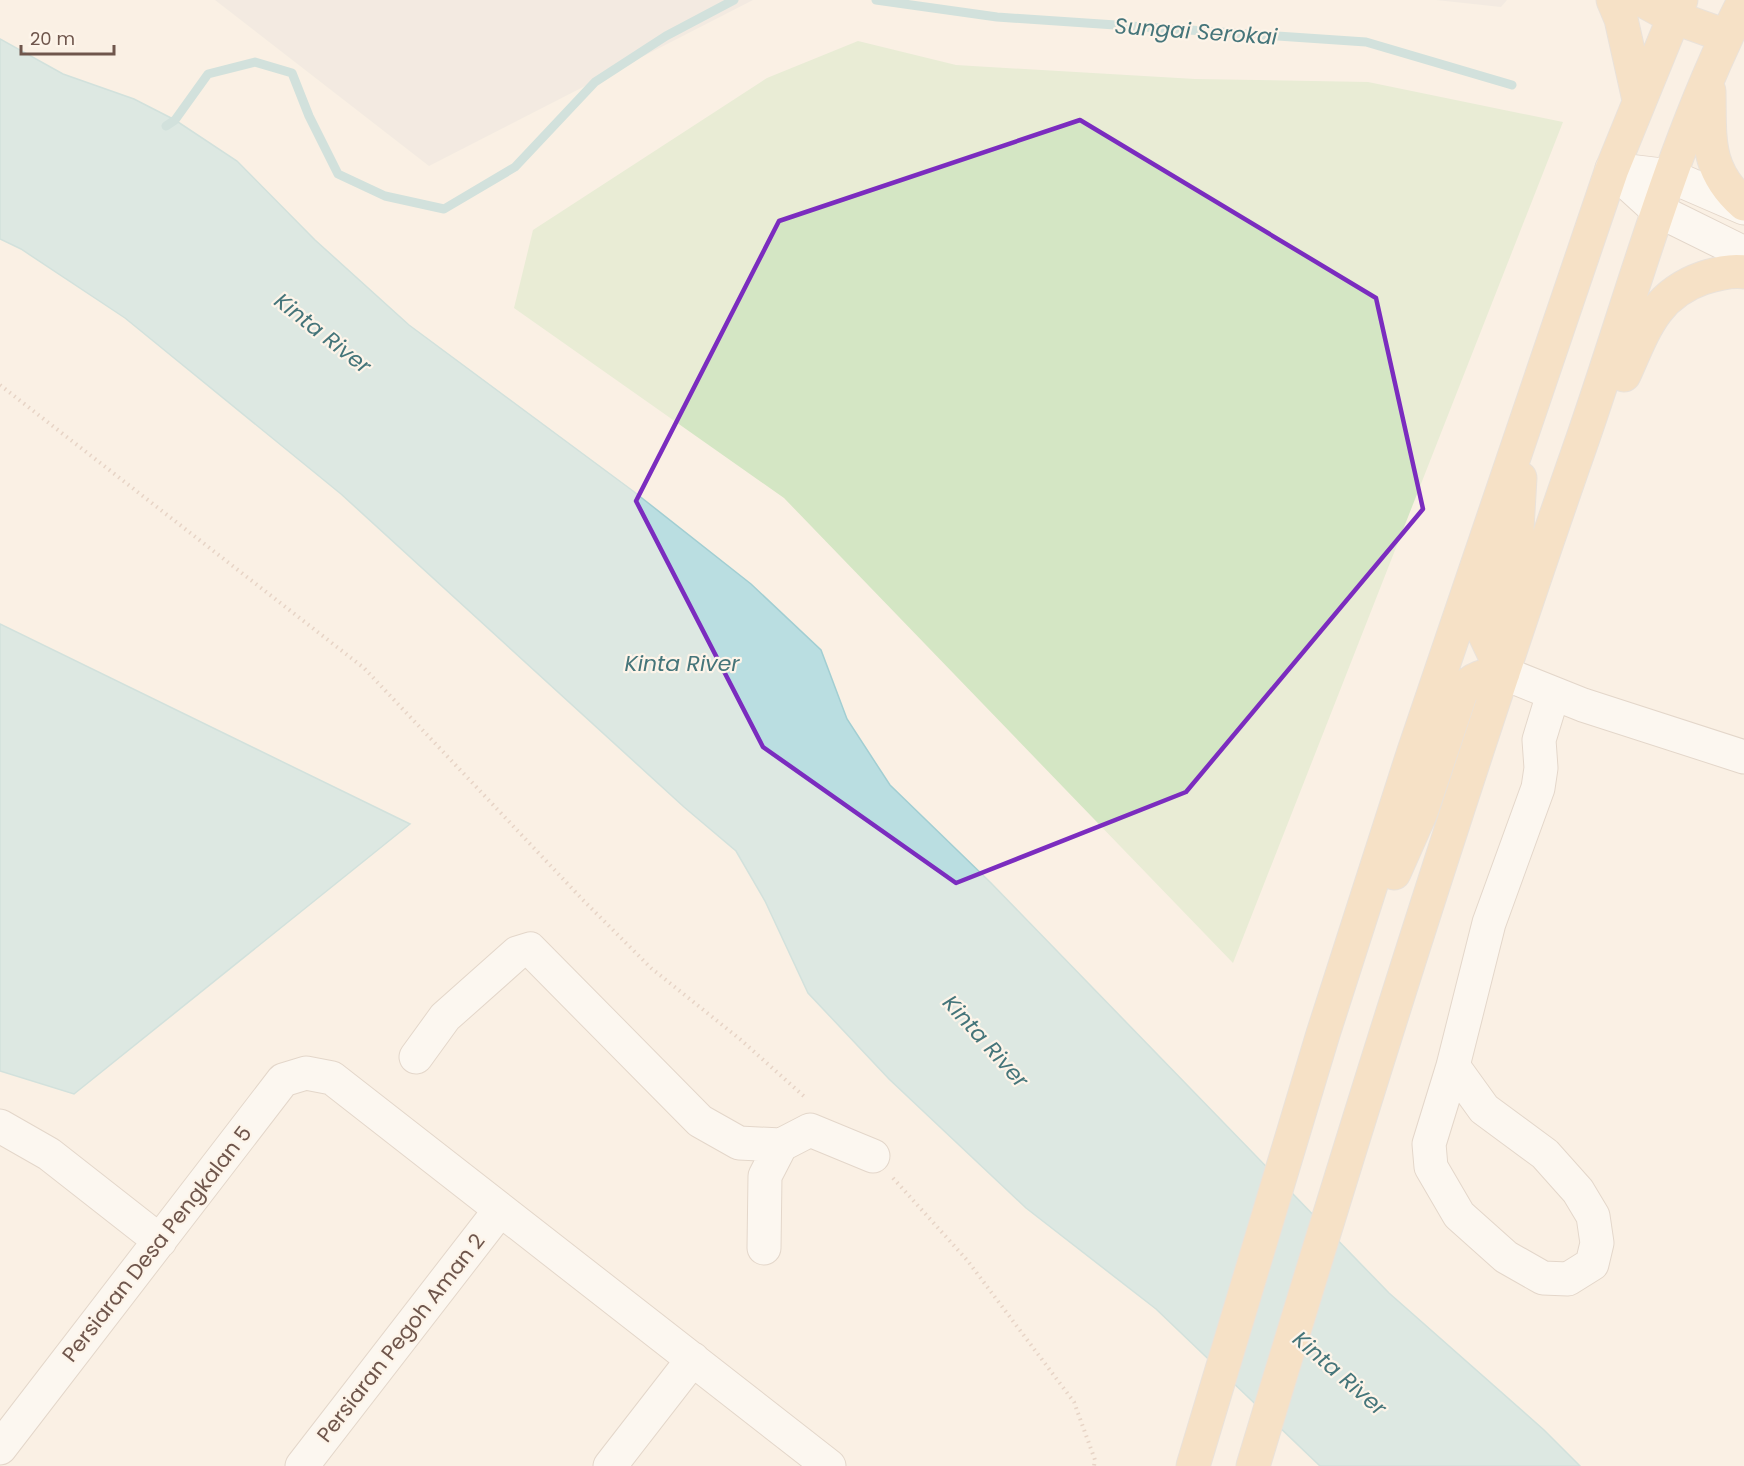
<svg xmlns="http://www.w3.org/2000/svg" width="1744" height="1466" viewBox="0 0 1744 1466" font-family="Poppins,sans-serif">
<rect width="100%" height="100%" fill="#faf0e4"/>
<path fill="#eae3de" d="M215,0h538l-324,166z
M1436,0h71l-6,7z"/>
<path fill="#d4e6c4" d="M858,41l98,24 239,14 173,3 195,40 -330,841 -449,-465 -270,-190 19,-78 234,-152z"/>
<path fill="#badee1" stroke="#a2ced2" stroke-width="1.5" d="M0,39l63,35 71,25 41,21 62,41 78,79 94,85 224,166 118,93 70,66 26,69 43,66 101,98 398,410 155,137 36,36h-260l-164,-157 -130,-101 -137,-129 -81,-86 -43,-92 -29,-50 -52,-44 -343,-313 -216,-176 -104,-69 -21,-10z
M0,624l410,200 -336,270 -74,-23z"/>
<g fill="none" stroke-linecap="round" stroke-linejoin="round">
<path stroke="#a2ced2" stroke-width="9" d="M876,0l121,17 369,25 146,43
M166,126l9,-6 33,-46 47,-12 37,11 17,43 29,58 47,22 59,13 71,-42 80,-85 71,-46 68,-36"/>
<g stroke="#c9b7ab" stroke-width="35">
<path id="minor" d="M1612,169l45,41 87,43
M1612,169l58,7 74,32
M1503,673l80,32 161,52
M416,1057l29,-40 72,-64 13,-4 170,172 39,22 42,2
M1453,1066l31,43 61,45 33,37 15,25 4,27 -5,21 -24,15 -25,-1 -37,-21 -47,-42 -28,-48 -2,-23 24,-78 36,-143 49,-135 3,-20 -2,-28 14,-46
M0,1126l49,28 111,87
M764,1248l1,-72 16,-31 29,-15 63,26
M0,1448l283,-368 23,-7 26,5 497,388
M302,1466l198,-256
M610,1466l83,-107"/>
</g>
<g stroke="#d7d0cd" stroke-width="35">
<path id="major" d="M1613,0l8,19 18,81
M1642,0l31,17 53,19
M1709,91c1,48 -4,78 35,113
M1624,375c20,-44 30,-80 79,-97 13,-4 27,-8 41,-6
M1394,873l27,-61 40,-120c12,-15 24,-17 42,-19l-18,-38 3,-22 29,-84 3,-51
M1193,1466l130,-432 91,-283 198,-582 69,-169
M1253,1466c104,-344 211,-688 330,-1028 51,-147 90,-298 161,-437"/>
</g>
<path stroke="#d1b1a2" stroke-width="4" stroke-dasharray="1.5 4.5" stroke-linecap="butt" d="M0,385l364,283 218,231 69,69 90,72 65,58
M893,1178l74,82 107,142 21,58 -1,6"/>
<use href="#minor" stroke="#fff" stroke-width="33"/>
<use href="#major" stroke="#f2cfa2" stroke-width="33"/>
</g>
<path d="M0 0H1744V1466H0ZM1080,120l296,178 47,211 -237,283 -230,91 -193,-136 -127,-246 143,-280z" fill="#faf0e4" fill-opacity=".55" fill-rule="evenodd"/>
<path fill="none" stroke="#7b2cbf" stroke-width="4.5" stroke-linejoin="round" d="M1080,120l296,178 47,211 -237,283 -230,91 -193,-136 -127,-246 143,-280z"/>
<g text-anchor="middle" stroke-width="4.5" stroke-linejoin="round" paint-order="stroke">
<g font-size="21" fill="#6f564c" stroke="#fdf4e9">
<text transform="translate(157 1244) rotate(-52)" y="7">Persiaran Desa Pengkalan 5</text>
<text transform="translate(401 1338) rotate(-52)" y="7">Persiaran Pegoh Aman 2</text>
</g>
<g font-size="22" font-style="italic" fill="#45757a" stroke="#fdf4e9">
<text transform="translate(1196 31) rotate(4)" y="8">Sungai Serokai</text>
<text transform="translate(323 333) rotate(38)" y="8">Kinta River</text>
<text x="682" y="671">Kinta River</text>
<text transform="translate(986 1041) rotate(48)" y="8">Kinta River</text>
<text transform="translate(1340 1373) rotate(41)" y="8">Kinta River</text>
</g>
</g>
<path d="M21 45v9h93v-9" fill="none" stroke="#6f564c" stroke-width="3"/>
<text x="30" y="45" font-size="18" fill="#6f564c" stroke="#fdf4e9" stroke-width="4.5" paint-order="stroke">20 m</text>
</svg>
